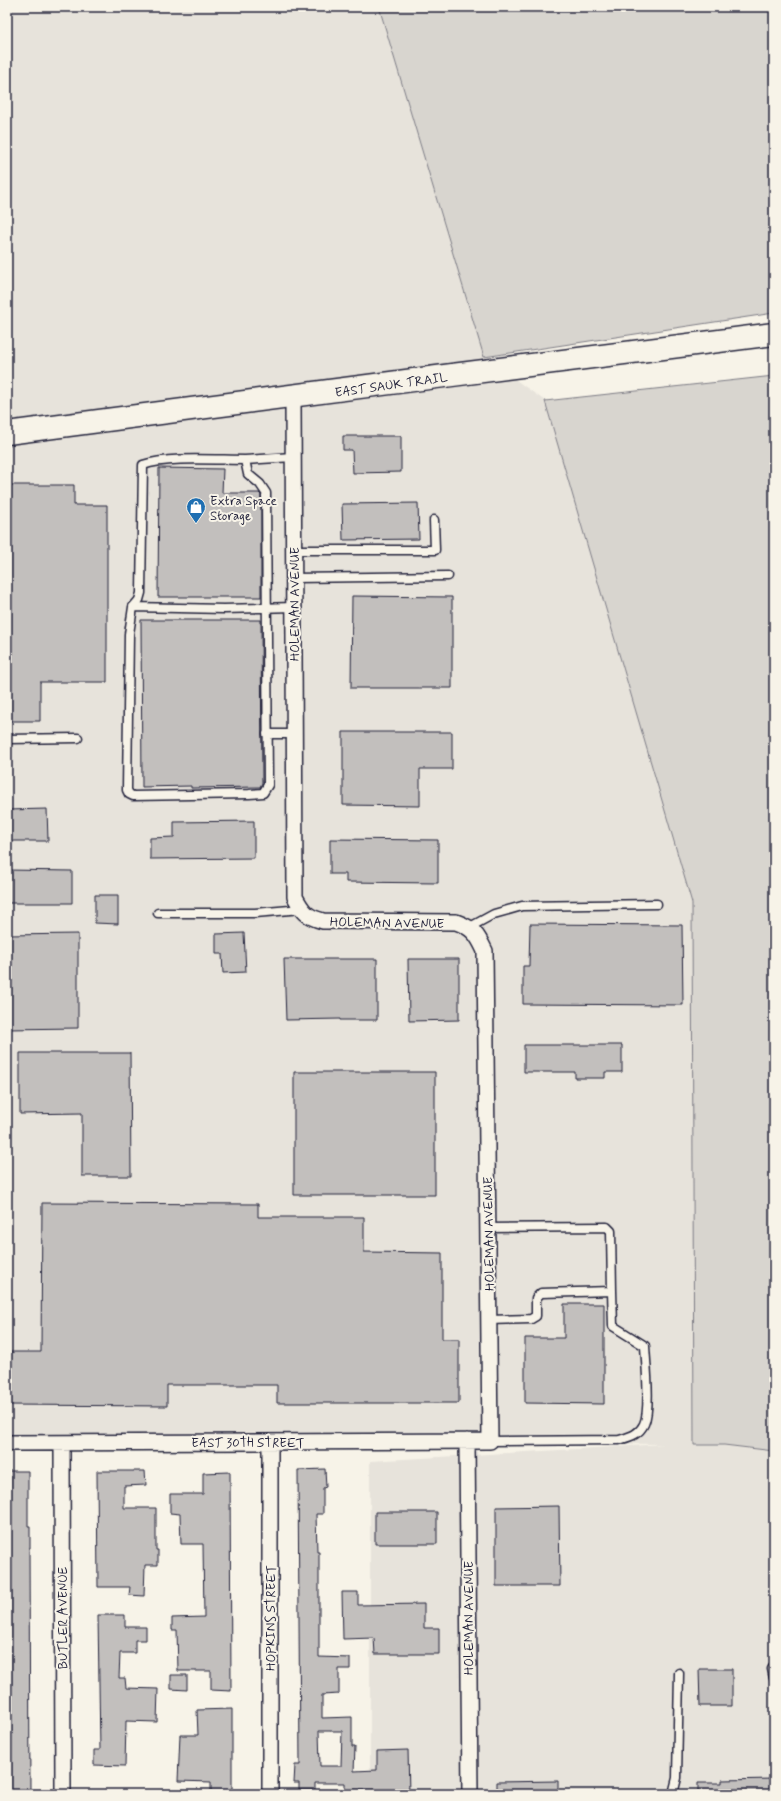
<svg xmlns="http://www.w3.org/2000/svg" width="781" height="1801" viewBox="0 0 781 1801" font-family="Mynerve,sans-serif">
<rect width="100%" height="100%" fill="#f7f3e8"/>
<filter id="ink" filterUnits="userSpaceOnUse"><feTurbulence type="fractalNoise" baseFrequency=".025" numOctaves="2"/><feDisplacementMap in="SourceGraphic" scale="8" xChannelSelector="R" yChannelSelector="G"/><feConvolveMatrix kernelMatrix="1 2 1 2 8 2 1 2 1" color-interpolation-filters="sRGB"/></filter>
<g filter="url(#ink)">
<path fill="#e7e3db" d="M7,7h372l105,350 61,44 147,502 2,541 30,1 50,6v343h-404v-333l294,-17 -115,-1 -32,2 -510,1z"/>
<path fill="#d8d5cf" stroke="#7d7c85" d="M379,7h395v306l-290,44z
M774,376v1075l-50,-6h-30l-2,-542 -147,-502z"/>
<path fill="#c2bfbd" stroke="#22223b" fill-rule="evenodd" d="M343,436h58v36l-48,1 -1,-23h-9z
M159,468l64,1 -1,24h37l2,2v102h-103z
M7,485h67v20h33v177h-67v39h-33z
M418,503l1,36 -76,1 -1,-36z
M352,596l100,1v91h-101z
M141,620h120l1,163 -2,4 -69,1v-2l-49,1z
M343,732h109v37h-32v37l-77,-1z
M47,809l1,32h-41v-31z
M254,821v37l-104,1v-21l24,-1v-15z
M330,839l108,1v43l-92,-1v-8h-16z
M7,870l65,1v32h-65z
M95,895h23v29l-23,-1z
M530,924l152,1 1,80 -160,-1v-38h6z
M244,933l2,39 -23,1 -1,-19h-6v-20z
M78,934v94l-71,1v-94z
M284,959h93v61h-37v-1l-54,1z
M408,959h51v61l-50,1z
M524,1045h98v27h-17v6h-30v-6h-51z
M20,1053h110l1,123h-49v-63l-62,1z
M294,1072h141v123h-141z
M42,1203l216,1v13h106v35l78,1v86h17v64h-182v-18h-110v21l-160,-1v-53h34z
M564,1304h40v100l-79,-1v-65h39z
M325,1469l1,18 -3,1v26h-7l1,38h2v105l31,1v11h-11v25l-17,1v23l30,-1v30h3l-1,24 23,-1v-19l31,-1 1,44h-32v-4h-32v-7h-30v7h-16v-7h-5l1,-18h5l-2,-295zM319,1731h23l-1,35h-21z
M7,1471h21v55h2v22h-1l1,246h-23v-232h3v-42h-3z
M97,1471h48l1,14 -22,1v22h32v42h2v15h-13l-1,31 -15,-1 1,-8h-32z
M230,1472l1,219 -20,-1v-19h-33l-1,-41h-5v-12l32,-1 -1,-73h-22l-1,-30 -10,-1v-19h33v-21z
M559,1506l1,80h-64v-79z
M375,1512h62v32h-62z
M342,1592h16v13l66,-1v24h15v26h-64l-1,-16 -31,1z
M98,1615h27v12h21v13h-11v13h-15l-1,25h6l1,10 32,1 -1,33 -31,-1 -1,45 -31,-1v-15h6z
M699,1669h33v37h-32z
M171,1675h16v15l-16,-1z
M232,1709v83h-21v-10l-33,-1 2,-46h18l-1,-25z
M774,1779v15h-76v-11h24v-3z
M558,1781v13h-61v-12z"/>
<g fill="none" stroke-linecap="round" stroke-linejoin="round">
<g stroke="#22223b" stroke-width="11">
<path id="lane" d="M245,460l3,14 12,10 6,9 2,292 -5,8 -14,1 -116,2 -4,-2 -2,-4 2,-156 4,-27 6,-7 2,-7 2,-128c24,-9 74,-5 102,-5l48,-3
M293,550h142l-1,-30
M294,578l154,-2
M133,607l91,2 70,-2
M267,734h27
M7,739l71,-1
M158,913h97l47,-4
M470,927l24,-13 28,-8 135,-2
M488,1228l119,-1 4,4 1,60
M488,1320l43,-1 5,-3v-18l5,-5 71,-2 1,35 32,20c1,18 6,63 -1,78 -5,11 -15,13 -25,16l-129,1
M774,1666l-2,3 2,9
M673,1794l4,-16 2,-105"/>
</g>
<g stroke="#22223b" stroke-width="18">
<path id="street" d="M467,1441l3,353
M270,1442v352
M7,1443l483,-2 -5,-490c-8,-17 -12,-23 -29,-29l-133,-1c-16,-4 -20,-9 -28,-24l-2,-500
M62,1443l1,351"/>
</g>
<g stroke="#22223b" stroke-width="25">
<path id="secondary" d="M7,433c256,-32 511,-68 767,-99"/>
</g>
<use href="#lane" stroke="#f7f3e8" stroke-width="8"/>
<use href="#street" stroke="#f7f3e8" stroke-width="15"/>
<use href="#secondary" stroke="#f7f3e8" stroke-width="22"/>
</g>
</g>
<defs>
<g id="shop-pin" transform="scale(1)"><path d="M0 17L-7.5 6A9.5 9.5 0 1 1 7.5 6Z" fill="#1f6fb2" stroke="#f7f3e8"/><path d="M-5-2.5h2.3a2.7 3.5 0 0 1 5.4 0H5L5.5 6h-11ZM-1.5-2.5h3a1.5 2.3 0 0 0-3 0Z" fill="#fff"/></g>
</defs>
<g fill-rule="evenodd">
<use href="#shop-pin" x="196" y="507"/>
</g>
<g text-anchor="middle" stroke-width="4" stroke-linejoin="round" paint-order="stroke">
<g font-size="13" fill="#22223b" stroke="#f7f3e8">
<text transform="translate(391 384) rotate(-8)" y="5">EAST SAUK TRAIL</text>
<text transform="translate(294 604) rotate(-90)" y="5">HOLEMAN AVENUE</text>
<text transform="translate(387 922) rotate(1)" y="5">HOLEMAN AVENUE</text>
<text transform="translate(488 1234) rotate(-91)" y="5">HOLEMAN AVENUE</text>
<text x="248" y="1447">EAST 30TH STREET</text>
<text transform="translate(62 1618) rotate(-90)" y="5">BUTLER AVENUE</text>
<text transform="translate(270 1618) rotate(-90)" y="5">HOPKINS STREET</text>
<text transform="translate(468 1618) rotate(-90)" y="5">HOLEMAN AVENUE</text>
</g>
<g font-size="13" fill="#22223b" stroke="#f7f3e8" text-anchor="start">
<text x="210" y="505">Extra Space<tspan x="210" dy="15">Storage</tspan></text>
</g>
</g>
<rect width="781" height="1801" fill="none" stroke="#f7f3e8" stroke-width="24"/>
<rect x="12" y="12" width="757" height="1777" fill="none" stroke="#22223b" stroke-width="1.5" filter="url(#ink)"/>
</svg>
